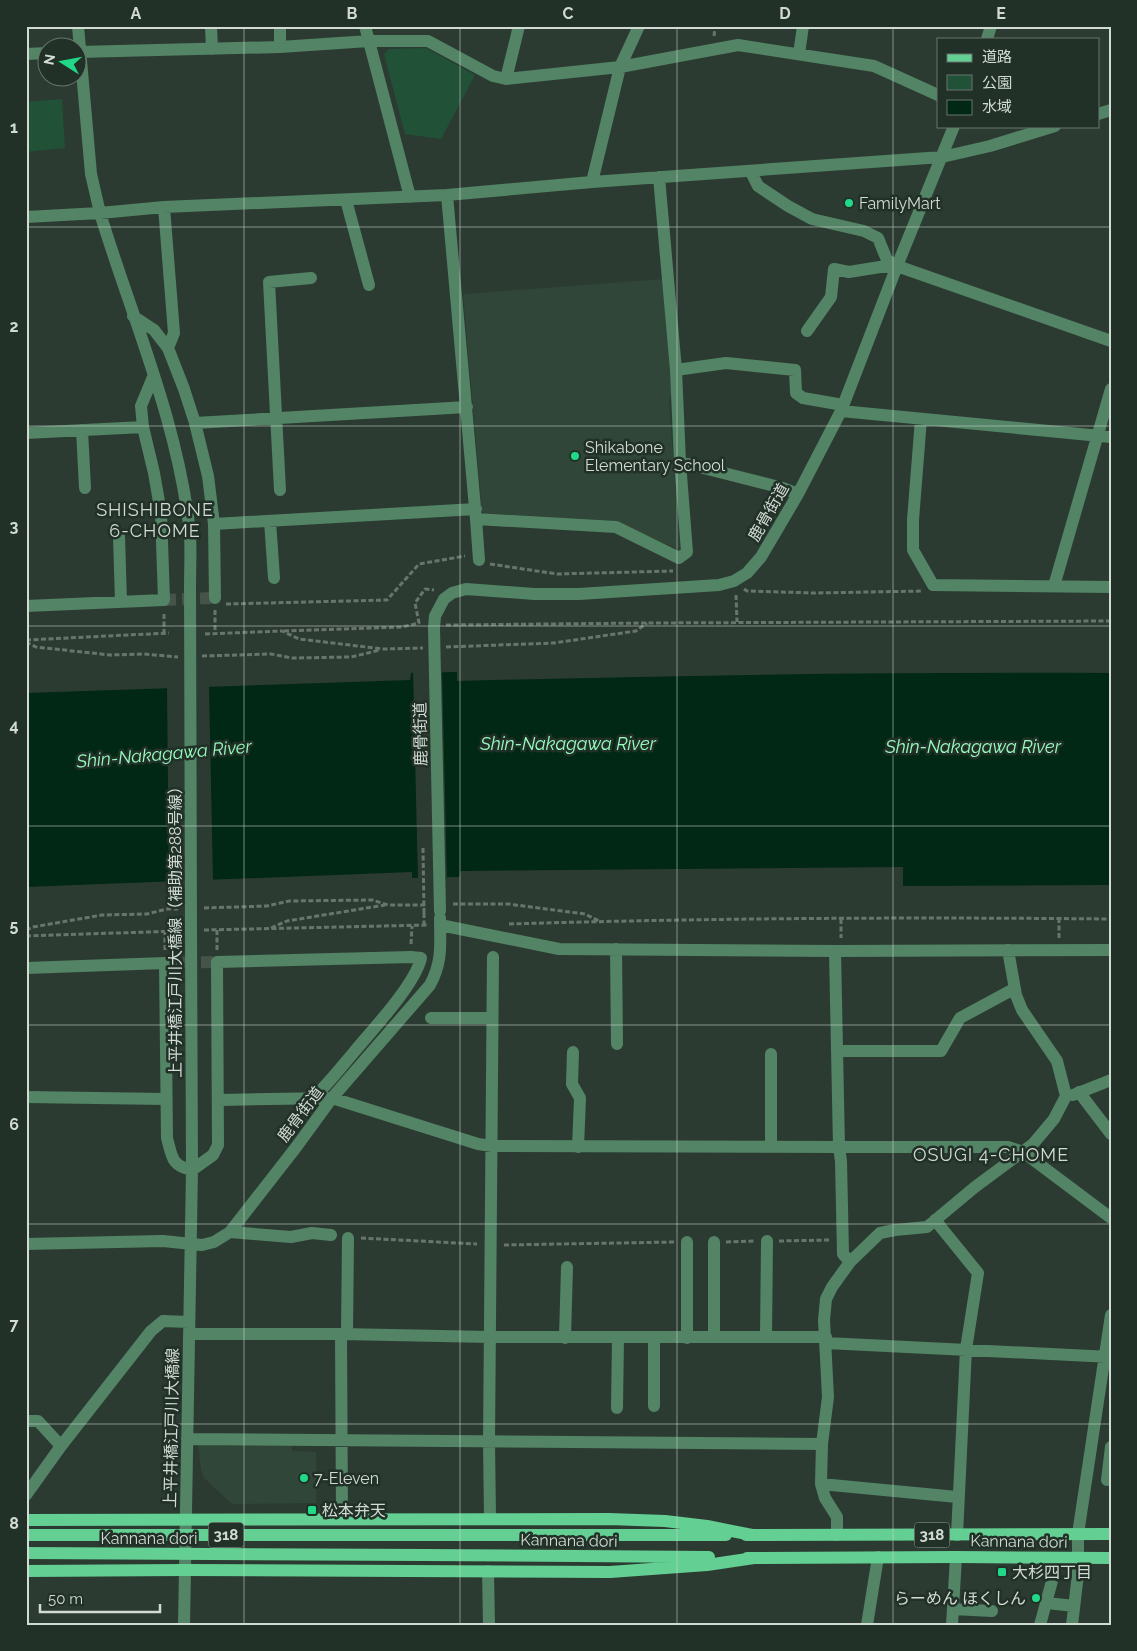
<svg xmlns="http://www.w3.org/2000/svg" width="1137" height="1651" viewBox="0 0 1137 1651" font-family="Raleway,'Noto Sans JP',sans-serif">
<rect width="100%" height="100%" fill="#2c3b31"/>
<path fill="#304638" d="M664,279l9,109 -4,13 11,146 -3,2 -63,-28 -130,-8 -2,-2 -19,-217z
M198,1445h94v6l24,1v51l-84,1 -28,-26 -3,-8z"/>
<path fill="#215136" d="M426,48l49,27 -34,64 -36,-5 -21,-80 5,-5z
M62,99l3,49 -39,4v-50z"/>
<path fill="#002815" d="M457,672v9c218,-6 436,-9 654,-8v212l-208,1v-19l-442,4 -2,6 -47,1v-6l-386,15v-194l384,-13 1,-7z"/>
<path fill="#2c3b31" d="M413,670h29l5,210h-29z
M209,685l4,197 -44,2 -2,-198z"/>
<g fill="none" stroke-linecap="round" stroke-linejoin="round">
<path stroke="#455349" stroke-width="12" stroke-dasharray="12 6" stroke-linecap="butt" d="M164,600l51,-2
M165,963l52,-1"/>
<path stroke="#68756c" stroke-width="3" stroke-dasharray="5 2.5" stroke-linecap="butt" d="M714,36l1,-10
M490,564l67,10 116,-3
M744,589l3,2 68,2 108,-2
M736,595l1,27
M226,604l161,-4 32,-36 46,-8
M215,610v23
M164,614v19
M446,625l201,-2 464,-2
M284,631l118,-4 17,-4 -4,-20 10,-14 9,1
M205,634l77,-3 17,8 84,10 40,-1
M26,640l143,-7
M26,642l10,5 74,8 34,-1 34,3
M446,647l108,-4 82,-12 11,-8
M202,656l69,-2 21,4 59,-1 29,-7
M453,904h55l77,10 14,7
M204,908l63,-2 22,-5 83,-1 16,5h38
M424,913v13
M1059,918v20
M841,919v19
M509,924c200,-6 401,-7 602,-5
M271,928l16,-7 98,-16
M26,930l7,-3 69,-12 45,-1 20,-5h11
M204,930l224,-5
M217,930v20
M26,936l152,-5
M411,944l1,-18
M165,950v-18
M361,1238l116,6
M779,1241l51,-1
M726,1242l29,-1
M504,1245l171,-3
M1109,1516h2"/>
<path stroke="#538466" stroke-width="12" d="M78,26l13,148 9,39c32,105 79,211 90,321 1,17 0,36 0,53
M211,26l1,23
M280,26v21
M365,26l45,171
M987,39l4,-13
M78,52l202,-5 89,-6h59l65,35 13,3 114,-12 118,-22 136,21 64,29
M26,54l22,-1
M799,54l4,-28
M506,79l13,-53
M1098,114l13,-4
M751,172l7,14 30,20 24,13 52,12 14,7 9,22 10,6 214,75
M592,182l28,-115 19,-41
M447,195l29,324 140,8 63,31 8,-6 -7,-90 -4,-92 -17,-193
M346,200l23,85
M164,207l10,126 -6,15
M26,217l74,-4 64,-6 283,-12 145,-13 350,-25 48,-11 65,-20
M133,316l21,14 14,18 16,41 11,34 13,53 6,48 1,74
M807,331l24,-34 3,-28 15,3 31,-5 17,-1
M676,370l50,-7 69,7 1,23 7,5 40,7
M841,411l270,26
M921,419l-8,101v30l20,35 178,2
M195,423l272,-16
M82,430l3,58
M26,433l117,-6
M680,462l103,26 15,6
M280,490l-11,-208 42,-4
M476,519l3,41
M270,521l4,57
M214,524l262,-15
M119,536l2,66
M1054,586l57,-197
M26,606l138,-6 -3,-87 -7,-40 -11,-46 -2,-21 12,-29
M434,628l1,-12 9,-17 8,-6 14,-4 68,5h45l140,-9 15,-4 13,-8 14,-16 37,-63 43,-83 56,-145 57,-140
M440,925l119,24 276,2 276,-1
M616,949l1,95
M835,951l4,196h169l15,5 88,66
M26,968l139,-5 2,175c5,18 4,28 25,32l21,-15 5,-10 -1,-183 194,-5 10,1c-6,27 -49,72 -67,94 -11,13 -21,26 -33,38l-1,9
M431,1018h61
M837,1051h104l19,-33 50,-27 5,-1
M573,1052l-1,32 8,14 -2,49
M771,1054v93
M1079,1092l32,42
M1073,1095l38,-15
M26,1097l140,2
M218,1100l114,-2 146,46 14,2 347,1 2,14 2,93 7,8
M935,1220l43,53 -12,76 -9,186
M230,1232l61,5 21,-4 19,2
M714,1242v95
M26,1244l137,-3 39,4 12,-3 16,-10 67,-86 35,-48 98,-113c13,-24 10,-41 10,-67
M189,1334h152l149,3h336
M341,1334l1,185
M347,1334l1,-96
M766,1337l1,-96
M565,1338l2,-71
M687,1338v-96
M826,1343l285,14
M654,1406v-69
M617,1408l1,-70
M26,1421h12l23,25
M187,1439l635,5
M1107,1480l4,-33
M821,1484l136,13
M26,1495l35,-49 90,-115 12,-10 26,1
M490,1518l-1,-76 4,-485
M837,1535v-18l-12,-19 -4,-14 1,-40 6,-47 -4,-77 2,-21 6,-12 18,-25 30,-29 15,-3 32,-3 48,-40 58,-43 21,-25 12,-23 -9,-35 -35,-51 -6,-15 -8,-45
M488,1571l1,54
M1047,1603l27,3
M953,1609l39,2
M184,1625l8,-455 -1,-240
M867,1625l11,-68
M952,1625l4,-68
M1040,1625l12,-44
M1072,1625l6,-51v-40l33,-219"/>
<path stroke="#63cf93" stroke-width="12" d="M26,1520l583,-1 56,2 42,5 45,9
M425,1535h301
M746,1535l365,-1
M424,1555l285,2
M747,1558l209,-1 155,1
M26,1571l158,-1 426,2 97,-7 47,-7"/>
<path stroke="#68756c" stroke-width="3" stroke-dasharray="5 2.5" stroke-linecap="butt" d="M423,848l1,65"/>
<path stroke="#538466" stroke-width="12" d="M190,587l1,343
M434,628l6,283"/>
<path stroke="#63cf93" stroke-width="12" d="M26,1535h399
M26,1553l398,2"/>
</g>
<path fill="none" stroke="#d1dbd4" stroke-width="1" stroke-opacity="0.55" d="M244,26v1599M460,26v1599M677,26v1599M893,26v1599M26,227h1085M26,426h1085M26,626h1085M26,826h1085M26,1025h1085M26,1224h1085M26,1424h1085"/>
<g fill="#20d887" stroke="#223127" stroke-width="2">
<circle cx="849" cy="203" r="5"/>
<circle cx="575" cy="456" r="5"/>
<circle cx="304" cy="1478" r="5"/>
<rect x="307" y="1505" width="10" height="10" rx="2.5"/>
<rect x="997" y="1567" width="10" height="10" rx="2.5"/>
<circle cx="1036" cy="1598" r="5"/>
</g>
<g text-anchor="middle" stroke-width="5" stroke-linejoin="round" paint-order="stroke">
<g fill="#223127" stroke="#9ca8a0" stroke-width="1">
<rect x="208.5" y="1522.5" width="35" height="25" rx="4"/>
<rect x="914.5" y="1522.5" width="35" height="25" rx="4"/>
</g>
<g font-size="15" font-weight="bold" fill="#d1dbd4">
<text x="226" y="1540">318</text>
<text x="932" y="1540">318</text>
</g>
<g font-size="16" fill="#d1dbd4" stroke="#223127" text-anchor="start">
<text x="859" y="209">FamilyMart</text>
<text x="585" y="453">Shikabone<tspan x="585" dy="18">Elementary School</tspan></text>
<text x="314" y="1484">7-Eleven</text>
<text x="322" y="1516">松本弁天</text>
<text x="1012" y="1578">大杉四丁目</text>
<text x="1026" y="1604" text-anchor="end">らーめん ほくしん</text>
</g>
<g font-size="16" fill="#d1dbd4" stroke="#223127">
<text transform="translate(768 512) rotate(-60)" y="6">鹿骨街道</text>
<text transform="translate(420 734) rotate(-91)" y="6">鹿骨街道</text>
<text transform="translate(175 928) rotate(-90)" y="6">上平井橋江戸川大橋線（補助第288号線）</text>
<text transform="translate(300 1114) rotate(-53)" y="6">鹿骨街道</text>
<text transform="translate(171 1428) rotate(-89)" y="6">上平井橋江戸川大橋線</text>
<text x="149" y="1544">Kannana dori</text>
<text transform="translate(569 1540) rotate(1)" y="6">Kannana dori</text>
<text transform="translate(1019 1541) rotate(1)" y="6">Kannana dori</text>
</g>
<g font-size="18" letter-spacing="1" fill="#d1dbd4" stroke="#223127">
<text x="155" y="516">SHISHIBONE<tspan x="155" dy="21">6-CHOME</tspan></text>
<text x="991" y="1161">OSUGI 4-CHOME</text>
</g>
<g font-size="18" font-style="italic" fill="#97fcc0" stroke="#223127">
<text x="568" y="750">Shin-Nakagawa River</text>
<text x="973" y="753">Shin-Nakagawa River</text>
<text transform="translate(164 754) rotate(-5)" y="6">Shin-Nakagawa River</text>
</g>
</g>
<rect width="1137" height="1651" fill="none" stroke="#223127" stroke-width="55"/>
<rect x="937" y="38" width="162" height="90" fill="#223127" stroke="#68756c"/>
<rect x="947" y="54" width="25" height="8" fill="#63cf93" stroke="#68756c"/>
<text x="982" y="62" font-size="15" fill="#d1dbd4">道路</text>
<rect x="947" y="75" width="25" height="15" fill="#215136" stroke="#68756c"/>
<text x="982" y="88" font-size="15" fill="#d1dbd4">公園</text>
<rect x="947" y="100" width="25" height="15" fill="#002815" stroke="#68756c"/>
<text x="982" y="112" font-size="15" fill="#d1dbd4">水域</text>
<g transform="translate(62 62) rotate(281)"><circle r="24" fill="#223127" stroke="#68756c"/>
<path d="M0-4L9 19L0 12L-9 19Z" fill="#20d887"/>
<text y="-8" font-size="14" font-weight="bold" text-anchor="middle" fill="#d1dbd4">N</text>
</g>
<path d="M40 1604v8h120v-8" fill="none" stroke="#d1dbd4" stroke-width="2.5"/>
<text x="48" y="1604" font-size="15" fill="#d1dbd4" stroke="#223127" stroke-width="4" paint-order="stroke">50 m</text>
<rect x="28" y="28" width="1082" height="1596" fill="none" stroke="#d1dbd4" stroke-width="2"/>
<g font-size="16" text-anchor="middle" font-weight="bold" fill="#d1dbd4">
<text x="136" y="19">A</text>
<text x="352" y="19">B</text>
<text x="568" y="19">C</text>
<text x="785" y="19">D</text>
<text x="1001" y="19">E</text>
<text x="14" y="133">1</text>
<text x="14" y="332">2</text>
<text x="14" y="532">3</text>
<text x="14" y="731">4</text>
<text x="14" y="931">5</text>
<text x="14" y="1130">6</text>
<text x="14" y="1330">7</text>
<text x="14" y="1529">8</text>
</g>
</svg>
